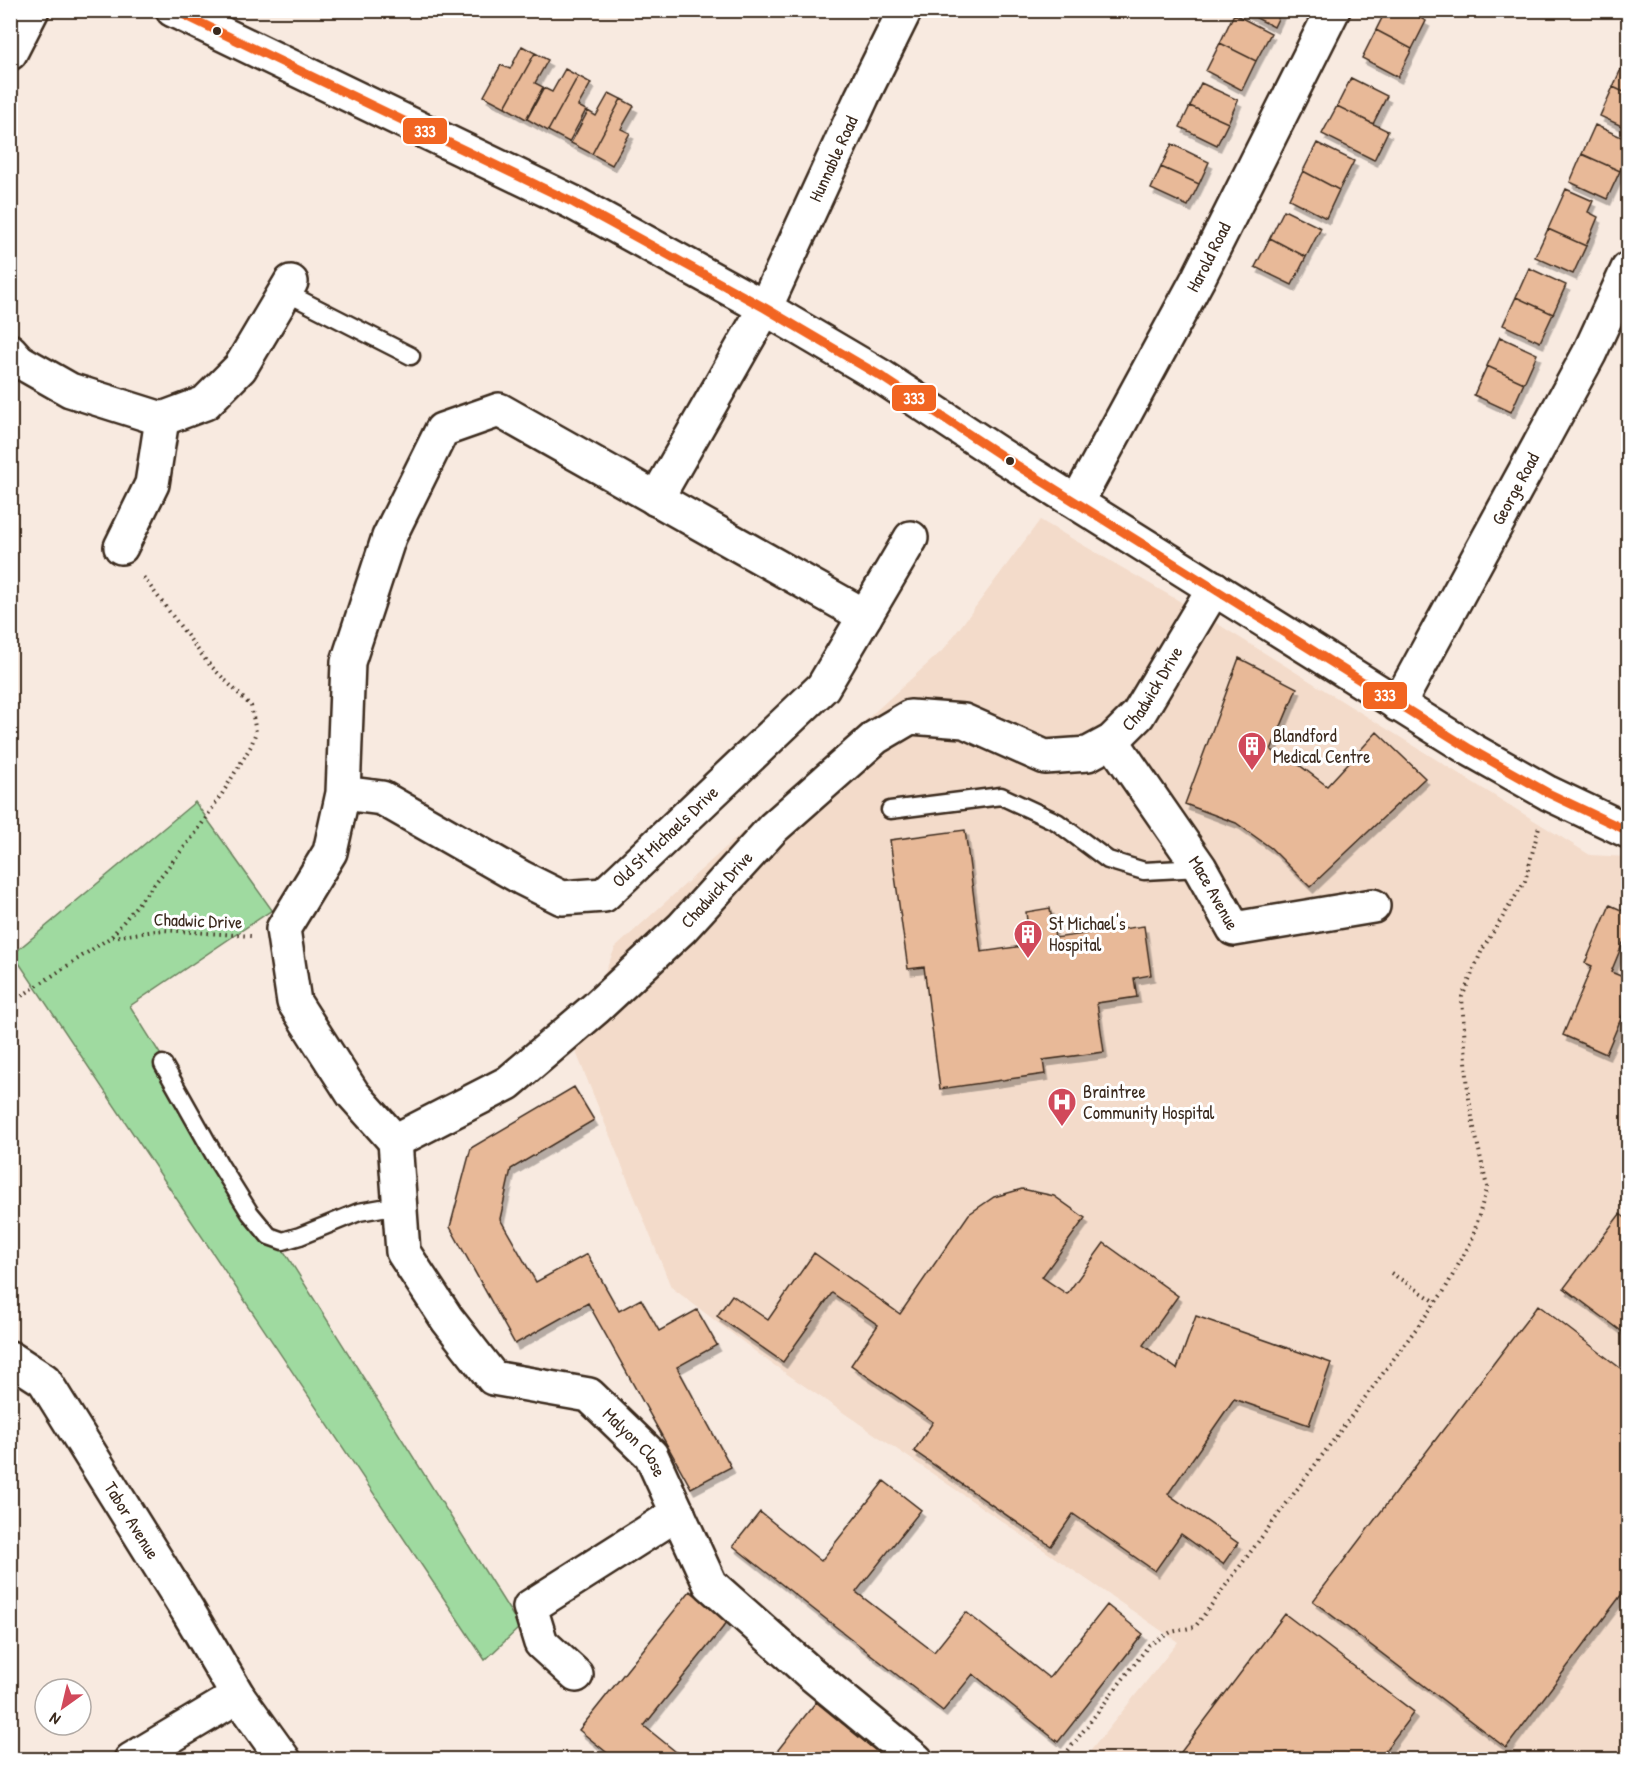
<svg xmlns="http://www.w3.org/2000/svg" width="1639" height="1770" viewBox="0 0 1639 1770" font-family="'Patrick Hand',sans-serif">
<defs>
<filter id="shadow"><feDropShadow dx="3.5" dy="6" stdDeviation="0" flood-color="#0004"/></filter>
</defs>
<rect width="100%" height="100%" fill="#f8eae0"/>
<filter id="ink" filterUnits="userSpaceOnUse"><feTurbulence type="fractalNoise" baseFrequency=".0167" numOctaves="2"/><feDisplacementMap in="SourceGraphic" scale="12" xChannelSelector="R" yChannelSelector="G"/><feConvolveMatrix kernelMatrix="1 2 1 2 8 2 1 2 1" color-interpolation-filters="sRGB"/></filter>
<g filter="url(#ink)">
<path fill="#f3dbca" d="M1040,520l160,93 390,242 38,2v902h-544l94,-117 -410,-281 -97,-74 -97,-240 41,-99 329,-299z"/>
<path fill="#9fdaa0" stroke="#6d825f" stroke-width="1.5" d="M195,802l77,108 -142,96 390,621 -35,33 -472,-706z"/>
<path fill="#e8b998" stroke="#3b2a1e" stroke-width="1.5" filter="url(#shadow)" d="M1241,10h41l-8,17z
M1386,10h20l20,11 -14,28 -36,-19z
M1234,14l37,19 -15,28 -36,-18z
M1376,30l36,19 -14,28 -36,-19z
M1220,43l36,18 -14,29 -36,-19z
M522,46l13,7 -30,54 -21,-11 17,-31 9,4z
M535,53l13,7 -13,23 8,4 -17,32 -21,-12z
M1626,58l2,1v35l-15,-7z
M565,69l13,7 -30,55 -21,-12 17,-31 8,4z
M578,76l13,7 -13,23 8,4 -17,32 -21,-11z
M1351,78l36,18 -14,28 -36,-18z
M1201,83l37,17 -10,23 -38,-17z
M1613,87l15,7v35l-28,-13z
M609,93l12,6 -29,55 -21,-11 17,-32 8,5z
M621,99l13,7 -13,23 9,4 -18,32 -20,-11z
M1190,106l38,17 -11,22 -37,-18z
M1337,106l51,25 -14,29 -52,-26z
M1595,125l33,15v11l-8,20 -38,-17z
M1317,143l37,18 -15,29 -36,-19z
M1172,144l37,18 -10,22 -38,-17z
M1582,154l38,17 -13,28 -37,-17z
M1161,167l38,17 -11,22 -37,-17z
M1303,171l36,19 -13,28 -37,-19z
M1566,189l27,12 -5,11 10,5 -12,29 -38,-17z
M1284,210l37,18 -15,29 -36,-19z
M1548,229l38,17 -13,28 -38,-17z
M1270,238l36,19 -14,28 -37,-18z
M1529,268l37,17 -13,29 -37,-17z
M1516,297l37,17 -13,28 -37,-17z
M1500,337l37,17 -13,29 -37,-17z
M1487,366l37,17 -13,29 -37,-17z
M1239,658l58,30 -26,62 28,15 28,21 50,-54 48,46 -115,109 -39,-39 -35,-25 -51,-19z
M965,830l16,122 49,-7 -4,-33 24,-4 5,30 89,-12 7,49 -17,3 3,19 -40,6 7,49 -61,8 2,14 -105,15 -16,-122 -16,2 -18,-129z
M1610,905l18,8v32l-5,-2 -12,29 17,7v23l-22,52 -43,-19 29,-69 -7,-3z
M574,1087l20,33 -83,49 -11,50 36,63 51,-28 32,57 22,-12 18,32 38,-21 20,35 -40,22 54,100 -40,21 -103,-185 -73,41 -65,-117 21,-79z
M1022,1189l32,7 31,22 -43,59 25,17 37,-51 74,53 -35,49 34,24 19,-53 135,47 -22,62 -75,-26 -66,95 70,49 -15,21 -42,-30 -26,37 -82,-57 -22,32 -137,-95 19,-29 -82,-57 27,-40 -46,-32 -49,69 -66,-46 15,-21 36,25 46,-67 86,61 69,-100 25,-17z
M1620,1214l8,6v116l-64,-48z
M1538,1305l90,69v212l-122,162 -193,-147z
M884,1481l37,29 -65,82 78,60 32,-40 83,66 58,-73 36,29 -85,108 -85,-68 -30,37 -210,-165 27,-34 61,49z
M690,1591l38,30 -84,105 42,34h-70l-37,-30z
M1285,1614l129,98 -36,48h-203z
M816,1702l71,58h-117z"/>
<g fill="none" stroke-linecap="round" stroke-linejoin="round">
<g stroke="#3b2a1e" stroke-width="21">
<path id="lane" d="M285,292l126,64
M890,810l111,-14 56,26 51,38 36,11 56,-3
M163,1064l57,101 30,48 19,23 14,5 17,-5 59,-24 40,-7"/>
</g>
<g stroke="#3b2a1e" stroke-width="38">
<g id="street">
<path d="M10,53l22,-43"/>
<path d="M10,351l9,10 51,29 92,29 43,-16 35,-35 51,-86"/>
<path id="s1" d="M656,499l109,-191 97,-211 43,-87"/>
<path id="s2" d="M1077,502l122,-225 134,-267"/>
<path d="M121,547l31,-63 10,-65"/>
<path d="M865,616l46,-78"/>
<path id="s3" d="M1398,705l191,-351 39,-85"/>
<path id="s4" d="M1112,741l88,127 34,61 139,-23"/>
<path id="s5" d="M343,793l39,5 140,80 40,20 42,-3 219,-208 42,-71 -366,-206 -57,20 -53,107 -41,125 -5,131 -13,59 -47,77 11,73 59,92 42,47 113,-58 88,-75 86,-80 91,-100 103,-91 34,-20 54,4 81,36 43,-3 24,-13 26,-26 76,-127"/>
<path id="s6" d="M395,1141l8,111 44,67 46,59 96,17 62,60 59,129 98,87 108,89"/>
<path id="s7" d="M10,1358l34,22 144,231 50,85 46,64"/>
<path d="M576,1675l-35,-32 -11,-36 148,-94"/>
<path d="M131,1760l107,-64"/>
</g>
</g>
<g stroke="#3b2a1e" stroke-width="38">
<path id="secondary" d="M173,10l401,193 191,105 117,69 120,79 468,293 78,44 80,38"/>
</g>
<path stroke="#3b2a1e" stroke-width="4" stroke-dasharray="1.5 4.5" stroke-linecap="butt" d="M112,937l51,-7 88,6
M10,1009l7,-10 94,-62 84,-103 27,-40 29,-48 5,-14 -5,-26 -44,-44 -66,-88
M1391,1273l45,29
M1061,1760l88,-115 22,-13 24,-5 249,-336 28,-51 15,-53 -14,-64 -5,-31 -6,-95 20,-47 43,-69 14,-54"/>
<use href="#lane" stroke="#fff" stroke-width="16"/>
<use href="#street" stroke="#fff" stroke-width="33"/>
<use href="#secondary" stroke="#fff" stroke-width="33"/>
<g stroke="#fff" stroke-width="14">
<path id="bus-1" d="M174,10l400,193 191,105 117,69 120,79 468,293 78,44 80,38"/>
</g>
<use href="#bus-1" stroke="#f26522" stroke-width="9"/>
</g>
</g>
<defs>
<g id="building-pin" transform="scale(1.5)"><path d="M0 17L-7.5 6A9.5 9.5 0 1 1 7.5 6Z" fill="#d1495b" stroke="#fff"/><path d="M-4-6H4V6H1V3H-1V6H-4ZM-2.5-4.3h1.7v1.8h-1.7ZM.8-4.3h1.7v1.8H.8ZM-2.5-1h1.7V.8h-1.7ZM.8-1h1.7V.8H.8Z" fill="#fff"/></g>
<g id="hospital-pin" transform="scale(1.5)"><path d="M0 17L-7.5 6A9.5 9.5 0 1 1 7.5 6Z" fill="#d1495b" stroke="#fff"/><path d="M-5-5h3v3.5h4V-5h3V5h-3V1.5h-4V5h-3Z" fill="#fff"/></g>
</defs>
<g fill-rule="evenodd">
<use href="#building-pin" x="1252" y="746"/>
<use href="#building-pin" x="1028" y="934"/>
<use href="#hospital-pin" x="1062" y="1102"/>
</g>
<g fill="#3b2a1e" stroke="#fff" stroke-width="2">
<circle cx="217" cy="31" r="5"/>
<circle cx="1010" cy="461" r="5"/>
</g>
<g text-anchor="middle" stroke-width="6" stroke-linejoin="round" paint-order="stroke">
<g font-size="18" fill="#3b2a1e" stroke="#fff">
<text dy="6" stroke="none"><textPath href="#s1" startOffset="384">Hunnable Road</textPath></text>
<text dy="6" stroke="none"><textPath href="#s2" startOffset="278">Harold Road</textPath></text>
<text dy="6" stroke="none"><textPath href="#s3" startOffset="246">George Road</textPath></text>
<text dy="6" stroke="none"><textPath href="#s5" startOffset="2883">Chadwick Drive</textPath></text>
<text dy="6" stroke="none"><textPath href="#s5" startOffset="372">Old St Michaels Drive</textPath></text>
<text dy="6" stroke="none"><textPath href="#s5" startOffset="2343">Chadwick Drive</textPath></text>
<text dy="6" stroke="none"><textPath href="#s4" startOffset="183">Mace Avenue</textPath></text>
<text transform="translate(198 921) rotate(2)" y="6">Chadwic Drive</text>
<text dy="6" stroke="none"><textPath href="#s6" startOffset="430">Malyon Close</textPath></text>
<text dy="6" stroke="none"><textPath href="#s7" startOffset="206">Tabor Avenue</textPath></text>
</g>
<g font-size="18" fill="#3b2a1e" stroke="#fff" text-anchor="start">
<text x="1273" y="742">Blandford<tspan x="1273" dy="21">Medical Centre</tspan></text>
<text x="1049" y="930">St Michael's<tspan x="1049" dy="21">Hospital</tspan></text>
<text x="1083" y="1098">Braintree<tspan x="1083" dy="21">Community Hospital</tspan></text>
</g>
</g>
<g stroke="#fff" stroke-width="2">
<rect x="402" y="117" width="46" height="28" rx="6" fill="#f26522"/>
<rect x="891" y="384" width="46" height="28" rx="6" fill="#f26522"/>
<rect x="1362" y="681" width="46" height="29" rx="6" fill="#f26522"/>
</g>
<g font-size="16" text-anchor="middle" font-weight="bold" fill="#fff">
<text x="425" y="137">333</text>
<text x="914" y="404">333</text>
<text x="1385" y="701">333</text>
</g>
<rect width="1639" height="1770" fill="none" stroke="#fff" stroke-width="36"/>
<rect x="18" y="18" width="1603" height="1734" fill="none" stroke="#3b2a1e" stroke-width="2" filter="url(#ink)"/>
<g transform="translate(63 1707) rotate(214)"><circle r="28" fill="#ffffff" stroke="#b1aaa5" stroke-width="1.5"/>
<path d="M0-4.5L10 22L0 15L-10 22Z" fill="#d1495b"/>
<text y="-9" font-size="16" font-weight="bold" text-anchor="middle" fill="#3b2a1e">N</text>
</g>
</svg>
